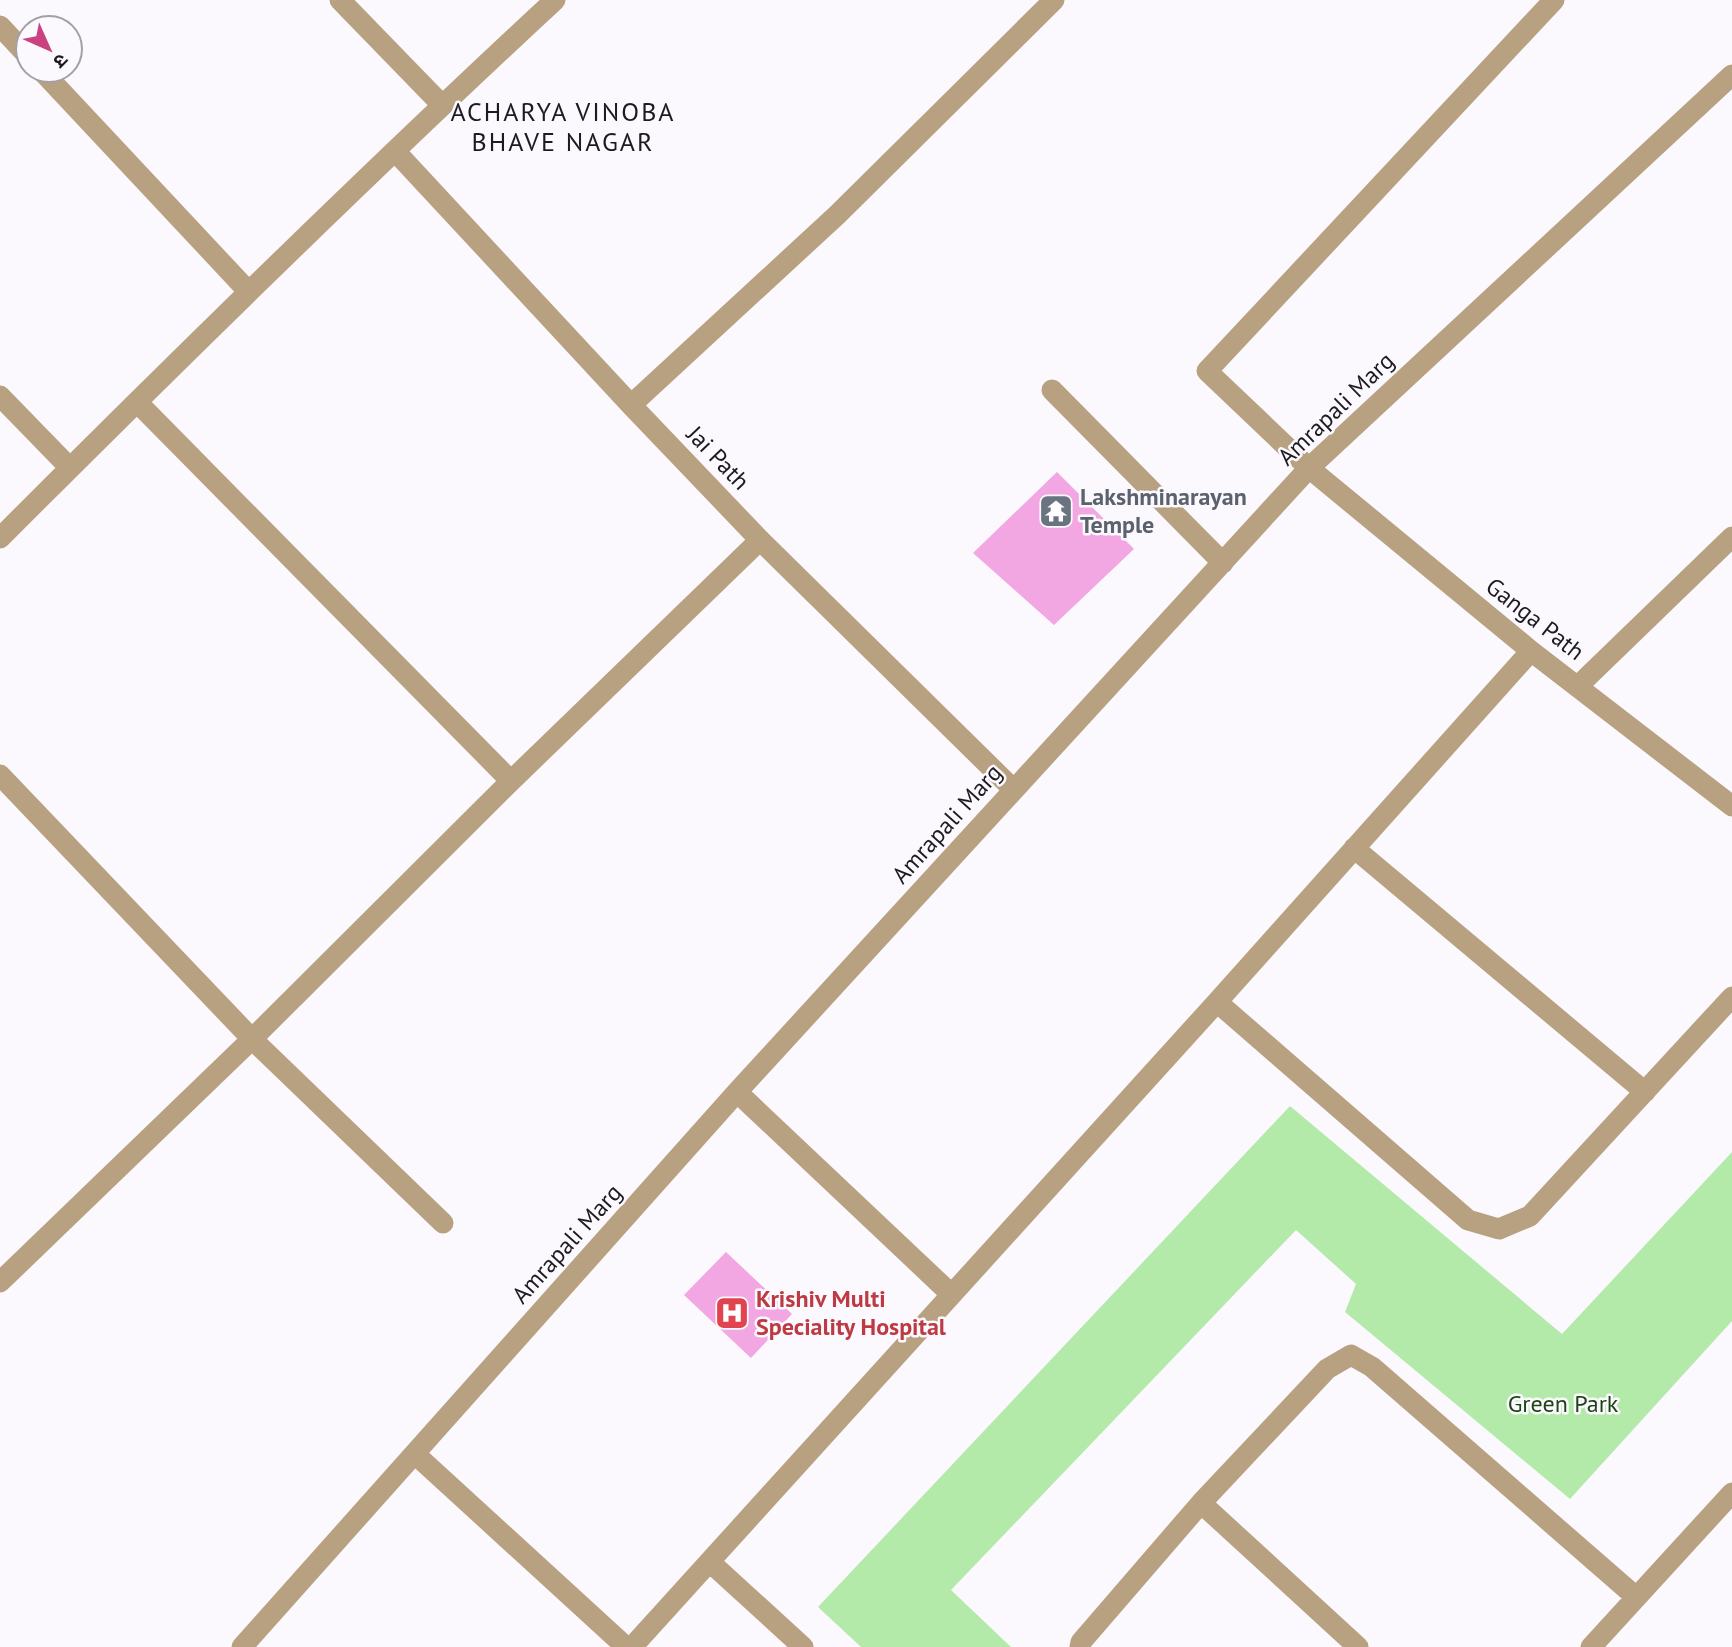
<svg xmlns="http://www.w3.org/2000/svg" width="1732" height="1647" viewBox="0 0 1732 1647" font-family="'PT Sans','Noto Sans Devanagari',sans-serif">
<rect width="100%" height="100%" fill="#fbf9fe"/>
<path fill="#b4eaa9" d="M1290,1106l272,228 170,-182v169l-162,178 -225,-187 11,-28 -60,-54 -345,360 60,57h-150l-43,-40z"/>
<path fill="#f2a6e2" d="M1057,472l77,77 -80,76 -81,-72z
M726,1252l66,62 -41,44 -67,-63z"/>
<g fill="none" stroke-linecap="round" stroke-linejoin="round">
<path stroke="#b8a181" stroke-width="21" d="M340,0l102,105
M1554,0l-347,371 102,97 222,183 201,155
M0,26l28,30
M41,70l207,221
M395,151l236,254 129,135 254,250
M1052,390l171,173
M0,396l70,72
M138,403l373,378
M631,405l206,-190 217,-215
M0,538c182,-182 366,-363 555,-538
M1578,686l154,-149
M0,775l252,264 191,184
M1354,848l291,244
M1217,1002l251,218 31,9 31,-13 202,-219
M737,1092l214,202
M0,1282l252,-243 259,-258 249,-241
M415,1454l211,193
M1201,1503l157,144
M711,1563l92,84
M242,1647l495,-555 572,-624 423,-393
M632,1647l585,-645 314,-351
M1080,1647l1,-5 120,-139 126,-134 24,-14 21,12 264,230
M1591,1647l141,-154"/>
</g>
<defs>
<g id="temple-square" transform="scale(1.75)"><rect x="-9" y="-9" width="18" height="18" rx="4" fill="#6b7280" stroke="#fbf9fe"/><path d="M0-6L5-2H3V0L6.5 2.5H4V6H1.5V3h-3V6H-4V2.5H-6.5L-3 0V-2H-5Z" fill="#fff"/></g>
<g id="hospital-square" transform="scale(1.75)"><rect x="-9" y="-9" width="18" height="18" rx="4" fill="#e0444e" stroke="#fbf9fe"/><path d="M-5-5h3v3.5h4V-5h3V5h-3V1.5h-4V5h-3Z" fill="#fff"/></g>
</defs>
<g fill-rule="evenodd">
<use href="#temple-square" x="1056" y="511"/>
<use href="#hospital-square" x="732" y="1313"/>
</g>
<g text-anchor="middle" stroke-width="5" stroke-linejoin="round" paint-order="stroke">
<g font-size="24" fill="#1d1b22" stroke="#fbf9fe">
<text transform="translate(1336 409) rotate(-44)" y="8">Amrapali Marg</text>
<text transform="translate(718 458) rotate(46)" y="8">Jai Path</text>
<text transform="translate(1535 619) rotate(38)" y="8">Ganga Path</text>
<text transform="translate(947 824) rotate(-48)" y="8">Amrapali Marg</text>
<text transform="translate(567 1244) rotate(-48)" y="8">Amrapali Marg</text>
</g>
<g font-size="24" font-weight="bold" fill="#5b616d" stroke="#fbf9fe" text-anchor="start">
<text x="1080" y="505">Lakshminarayan<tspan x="1080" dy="28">Temple</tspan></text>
</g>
<g font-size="24" font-weight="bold" fill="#be3a42" stroke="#fbf9fe" text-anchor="start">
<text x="756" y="1307">Krishiv Multi<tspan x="756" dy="28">Speciality Hospital</tspan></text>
</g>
<g font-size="24" fill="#1d4414" stroke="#fbf9fe">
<text x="1563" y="1412">Green Park</text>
</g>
<g font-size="26" letter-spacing="2" fill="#1d1b22" stroke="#fbf9fe">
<text x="563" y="121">ACHARYA VINOBA<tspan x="563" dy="30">BHAVE NAGAR</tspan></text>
</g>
</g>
<g transform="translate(49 49) rotate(135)"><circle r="33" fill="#fbf9fe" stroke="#a2a0a6" stroke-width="2"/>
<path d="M0-5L12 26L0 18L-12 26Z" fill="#ca427f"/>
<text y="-10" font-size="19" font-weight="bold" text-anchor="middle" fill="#1d1b22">उ</text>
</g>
</svg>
